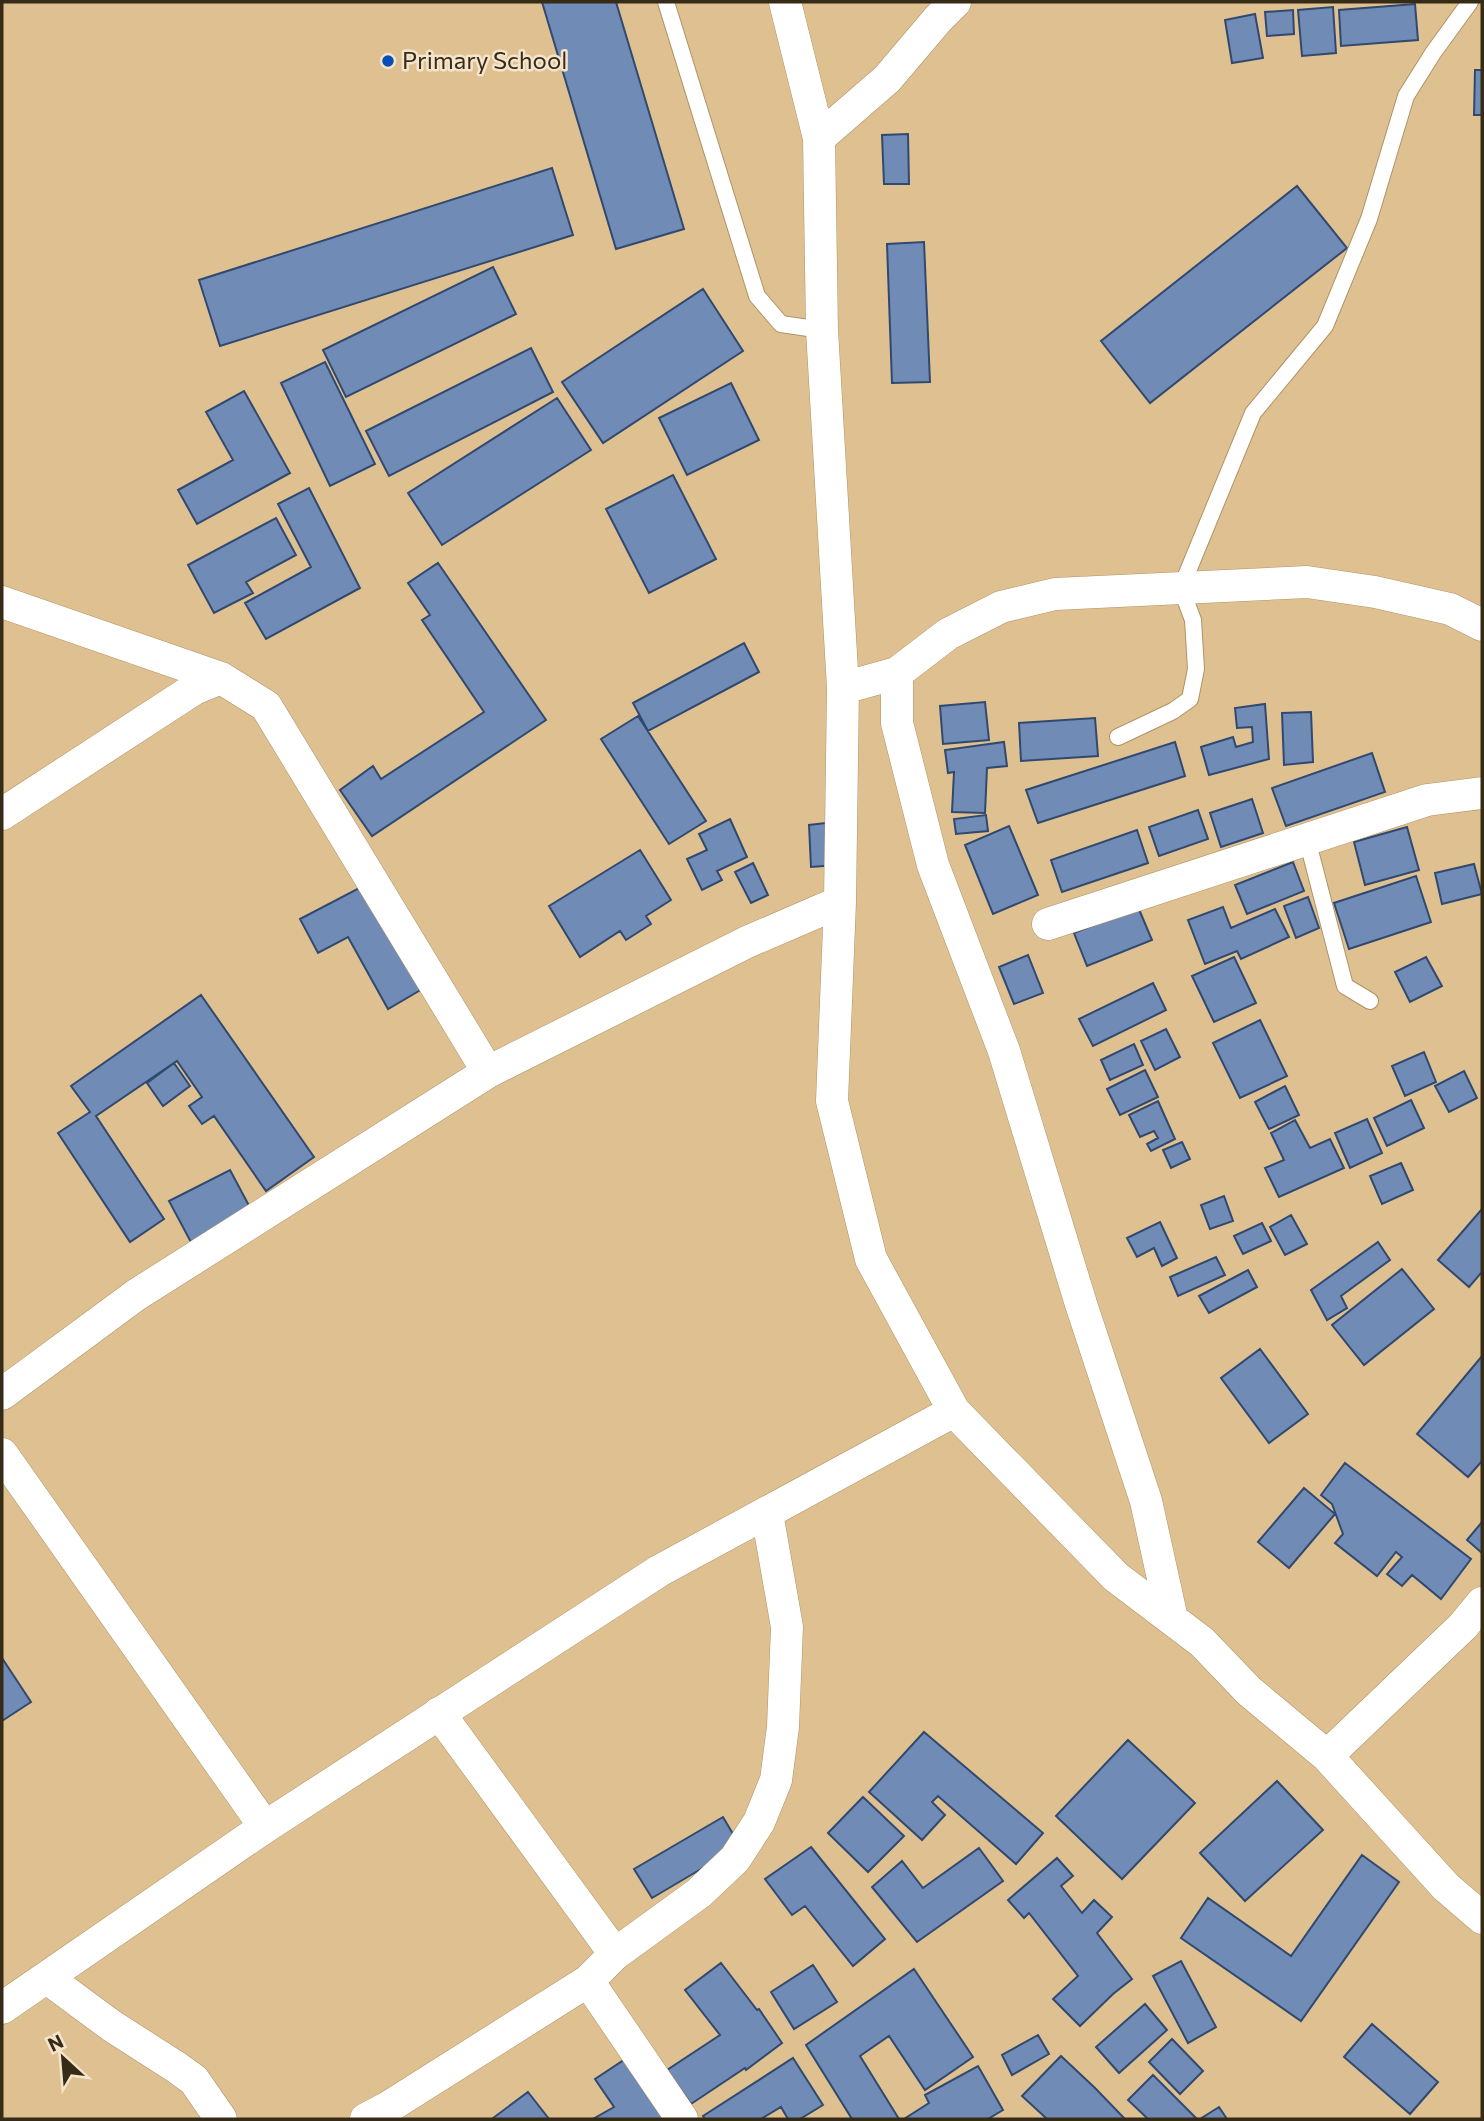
<svg xmlns="http://www.w3.org/2000/svg" width="1484" height="2121" viewBox="0 0 1484 2121" font-family="Commissioner,sans-serif">
<rect width="100%" height="100%" fill="#dfc191"/>
<path fill="#708bb5" stroke="#31496f" stroke-width="2" d="M542,2h74l68,227 -68,20z
M1415,4l3,36 -77,6 -2,-36z
M1333,7l3,46 -34,3 -4,-46z
M1293,10l1,24 -27,2 -2,-24z
M1255,14l8,44 -31,5 -7,-43z
M1475,70h7v45h-8z
M908,134l1,50h-25l-2,-49z
M552,168l21,67 -353,111 -21,-66z
M1297,186l50,62 -197,155 -49,-62z
M924,242l6,140 -38,1 -5,-139z
M493,267l23,47 -170,83 -23,-47z
M703,289l40,62 -140,92 -41,-61z
M531,348l22,44 -164,84 -23,-45z
M325,362l50,102 -45,22 -49,-103z
M731,383l28,57 -72,35 -28,-57z
M244,391l46,82 -93,51 -19,-34 55,-30 -27,-48z
M557,398l34,52 -149,95 -34,-52z
M673,475l43,84 -67,34 -43,-84z
M309,488l51,100 -94,51 -21,-36 66,-36 -33,-63z
M276,518l20,37 -50,27 7,11 -39,20 -26,-48z
M438,563l108,157 -174,116 -32,-46 33,-24 8,13 103,-67 -62,-92 8,-5 -22,-32z
M744,643l15,29 -111,59 -15,-28z
M985,702l4,38 -46,4 -3,-38z
M1265,704l4,55 -60,16 -8,-28 32,-10 3,10 17,-5 -1,-15 -15,1 -2,-20z
M1311,712l2,50 -29,3 -2,-52z
M638,716l68,105 -37,23 -68,-105z
M1095,718l3,38 -77,5 -2,-38z
M1004,742l3,24 -20,2 -2,45 -33,-1 2,-40 -6,1 -3,-23z
M1175,742l10,34 -147,47 -12,-33z
M1372,753l13,39 -99,34 -14,-38z
M1252,799l11,34 -42,14 -11,-34z
M1198,810l10,29 -49,17 -10,-29z
M986,815l2,16 -32,3 -2,-15z
M730,819l17,38 -30,14 5,9 -20,10 -15,-31 20,-9 -8,-16z
M834,822l3,43 -26,2 -2,-42z
M1009,826l29,69 -45,19 -28,-69z
M1407,827l12,43 -54,15 -11,-43z
M1137,830l11,33 -86,29 -11,-32z
M640,850l31,50 -25,16 5,8 -25,16 -6,-9 -40,26 -31,-51z
M1293,862l11,29 -57,23 -12,-29z
M753,863l15,32 -17,8 -16,-31z
M1474,864l8,30 -40,10 -7,-31z
M1416,876l15,46 -82,27 -15,-46z
M365,885l59,103 -36,21 -40,-72 -30,16 -18,-34z
M1308,897l11,31 -23,10 -12,-32z
M1138,907l14,33 -65,26 -13,-33z
M1223,907l8,21 44,-19 14,28 -48,22 -4,-8 -32,13 -17,-44z
M1028,955l15,38 -29,11 -15,-37z
M1234,957l22,46 -42,19 -22,-46z
M1426,957l16,29 -32,16 -15,-30z
M1153,983l13,27 -73,36 -14,-27z
M201,995l113,162 -48,34 -52,-75 -12,8 -13,-18 13,-9 -25,-36 -81,55 68,103 -34,23 -72,-109 32,-21 -19,-26z
M1260,1020l27,56 -47,22 -27,-55z
M1166,1029l14,28 -25,13 -14,-29z
M1134,1044l9,21 -33,15 -9,-20z
M1424,1052l12,30 -31,14 -13,-30z
M174,1063l16,23 -27,20 -16,-23z
M1145,1070l13,27 -38,18 -13,-26z
M1464,1071l13,27 -28,14 -14,-26z
M1285,1086l14,29 -30,14 -14,-27z
M1411,1100l13,28 -37,18 -13,-28z
M1158,1101l17,38 -24,12 -4,-7 11,-6 -4,-7 -14,6 -11,-22z
M1367,1119l15,34 -32,15 -15,-35z
M1295,1120l15,28 20,-9 14,29 -65,29 -14,-29 19,-8 -13,-27z
M1182,1142l8,17 -19,9 -8,-18z
M1401,1163l12,27 -31,14 -12,-28z
M230,1170l24,45 -61,31 -24,-45z
M1224,1196l9,25 -23,8 -9,-24z
M1482,1209v63l-13,15 -31,-27z
M1291,1215l16,29 -22,11 -15,-28z
M1160,1222l17,36 -15,8 -8,-18 -17,9 -10,-19z
M1262,1223l9,18 -28,13 -9,-18z
M1378,1242l12,18 -49,36 6,12 -20,12 -16,-30z
M1216,1257l9,18 -47,21 -8,-19z
M1402,1269l32,40 -70,56 -32,-40z
M1248,1270l9,17 -48,26 -10,-17z
M1260,1349l48,65 -39,29 -48,-65z
M1482,1356v105l-14,16 -51,-43z
M1345,1463l126,96 -30,40 -29,-24 -10,11 -15,-12 15,-17 -6,-5 -19,24 -42,-33 8,-9 -11,-30 -11,-9z
M1304,1488l31,26 -46,54 -31,-26z
M1482,1522v31l-15,-13z
M2,1658l29,44 -29,19z
M924,1732l119,101 -27,31 -78,-68 -6,6 13,13 -23,25 -53,-48z
M1128,1740l67,63 -73,76 -66,-63z
M1277,1781l46,49 -78,71 -45,-48z
M863,1797l41,39 -36,36 -40,-39z
M723,1817l17,29 -88,52 -18,-29z
M811,1847l74,92 -32,27 -48,-60 -13,9 -27,-36z
M979,1848l24,33 -86,61 -45,-55 30,-26 21,27z
M1362,1855l37,27 -98,139 -120,-83 27,-40 83,58z
M1057,1858l16,18 -12,10 21,27 12,-13 18,17 -15,16 35,46 -19,15 -33,32 -27,-27 25,-23 -49,-63 -5,5 -16,-18z
M1181,1961l35,66 -28,16 -35,-67z
M721,1963l36,47 2,-1 23,34 -36,27 -1,-2 -54,36 -24,-34 53,-35 -35,-45z
M813,1965l24,37 -43,27 -23,-37z
M914,1969l59,88 -48,33 -36,-54 -29,20 39,63h-47l-46,-74z
M1145,2004l22,26 -48,43 -23,-26z
M1372,2024l66,58 -28,32 -66,-57z
M1038,2035l11,19 -37,21 -10,-20z
M1172,2039l31,32 -23,23 -31,-32z
M630,2056l39,63h-76l21,-12 -19,-28z
M1061,2056l34,32 30,31h-78l-25,-23z
M793,2058l30,47 -23,14h-12l-7,-12 -20,12h-56l-2,-3z
M978,2066l25,44 -15,9h-84l25,-16 -4,-8z
M1153,2075l44,44h-49l-20,-19z
M528,2092l21,27h-55l-1,-1z
M1219,2107l8,12h-27z"/>
<g fill="none" stroke-linecap="round" stroke-linejoin="round">
<g stroke="#b09365" stroke-width="18">
<path id="lane" d="M666,2l91,294 24,28 41,6
M1118,737l55,-26 17,-12 6,-30 -3,-49 -12,-32 72,-175 72,-87 44,-107 37,-123 27,-43 37,-51
M1307,839l38,147 25,15"/>
</g>
<g stroke="#b09365" stroke-width="33">
<path id="street" d="M785,2l34,136 3,192 21,358 -3,214 -8,199 39,158 83,152 162,166 86,65 47,49 78,65 119,131 36,31
M819,138l68,-59 51,-60 17,-17
M2,602l219,76 45,28 222,366
M897,673v50l36,142 71,186 77,253 65,197 26,118
M843,688l54,-15 51,-39 53,-27 54,-13 252,-12 68,10 75,17 32,16
M2,814l192,-125 27,-11
M1048,924l379,-124 55,-7
M2,1394l134,-99 352,-223 259,-130 93,-40
M2,1454l263,373
M439,1713l176,241
M1327,1756l136,-130 19,-23
M47,1978l65,48 64,41 18,13 27,39
M588,1981l94,138
M2,2008l263,-181 394,-256 295,-160
M366,2119l21,-11 201,-127 27,-27 84,-61 36,-34 24,-37 17,-42 7,-53 4,-100 -20,-114"/>
</g>
<use href="#lane" stroke="#fff" stroke-width="16"/>
<use href="#street" stroke="#fff" stroke-width="32"/>
</g>
<circle fill="#0450ba" stroke="#f4e4cc" stroke-width="2.5" cx="388" cy="61" r="7"/>
<g text-anchor="middle" stroke-width="5" stroke-linejoin="round" paint-order="stroke">
<g font-size="24" fill="#362b17" stroke="#f4e4cc" text-anchor="start">
<text x="402" y="69">Primary School</text>
</g>
</g>
<rect width="1484" height="2121" fill="none" stroke="#362b17" stroke-width="7"/>
<g transform="translate(63 2058) rotate(334)" stroke="#f4e4cc" stroke-width="5" paint-order="stroke">
<path d="M0-5L12 26L0 18L-12 26Z" fill="#362b17"/>
<text y="-10" font-size="19" font-weight="bold" text-anchor="middle" fill="#362b17">N</text>
</g>
</svg>
